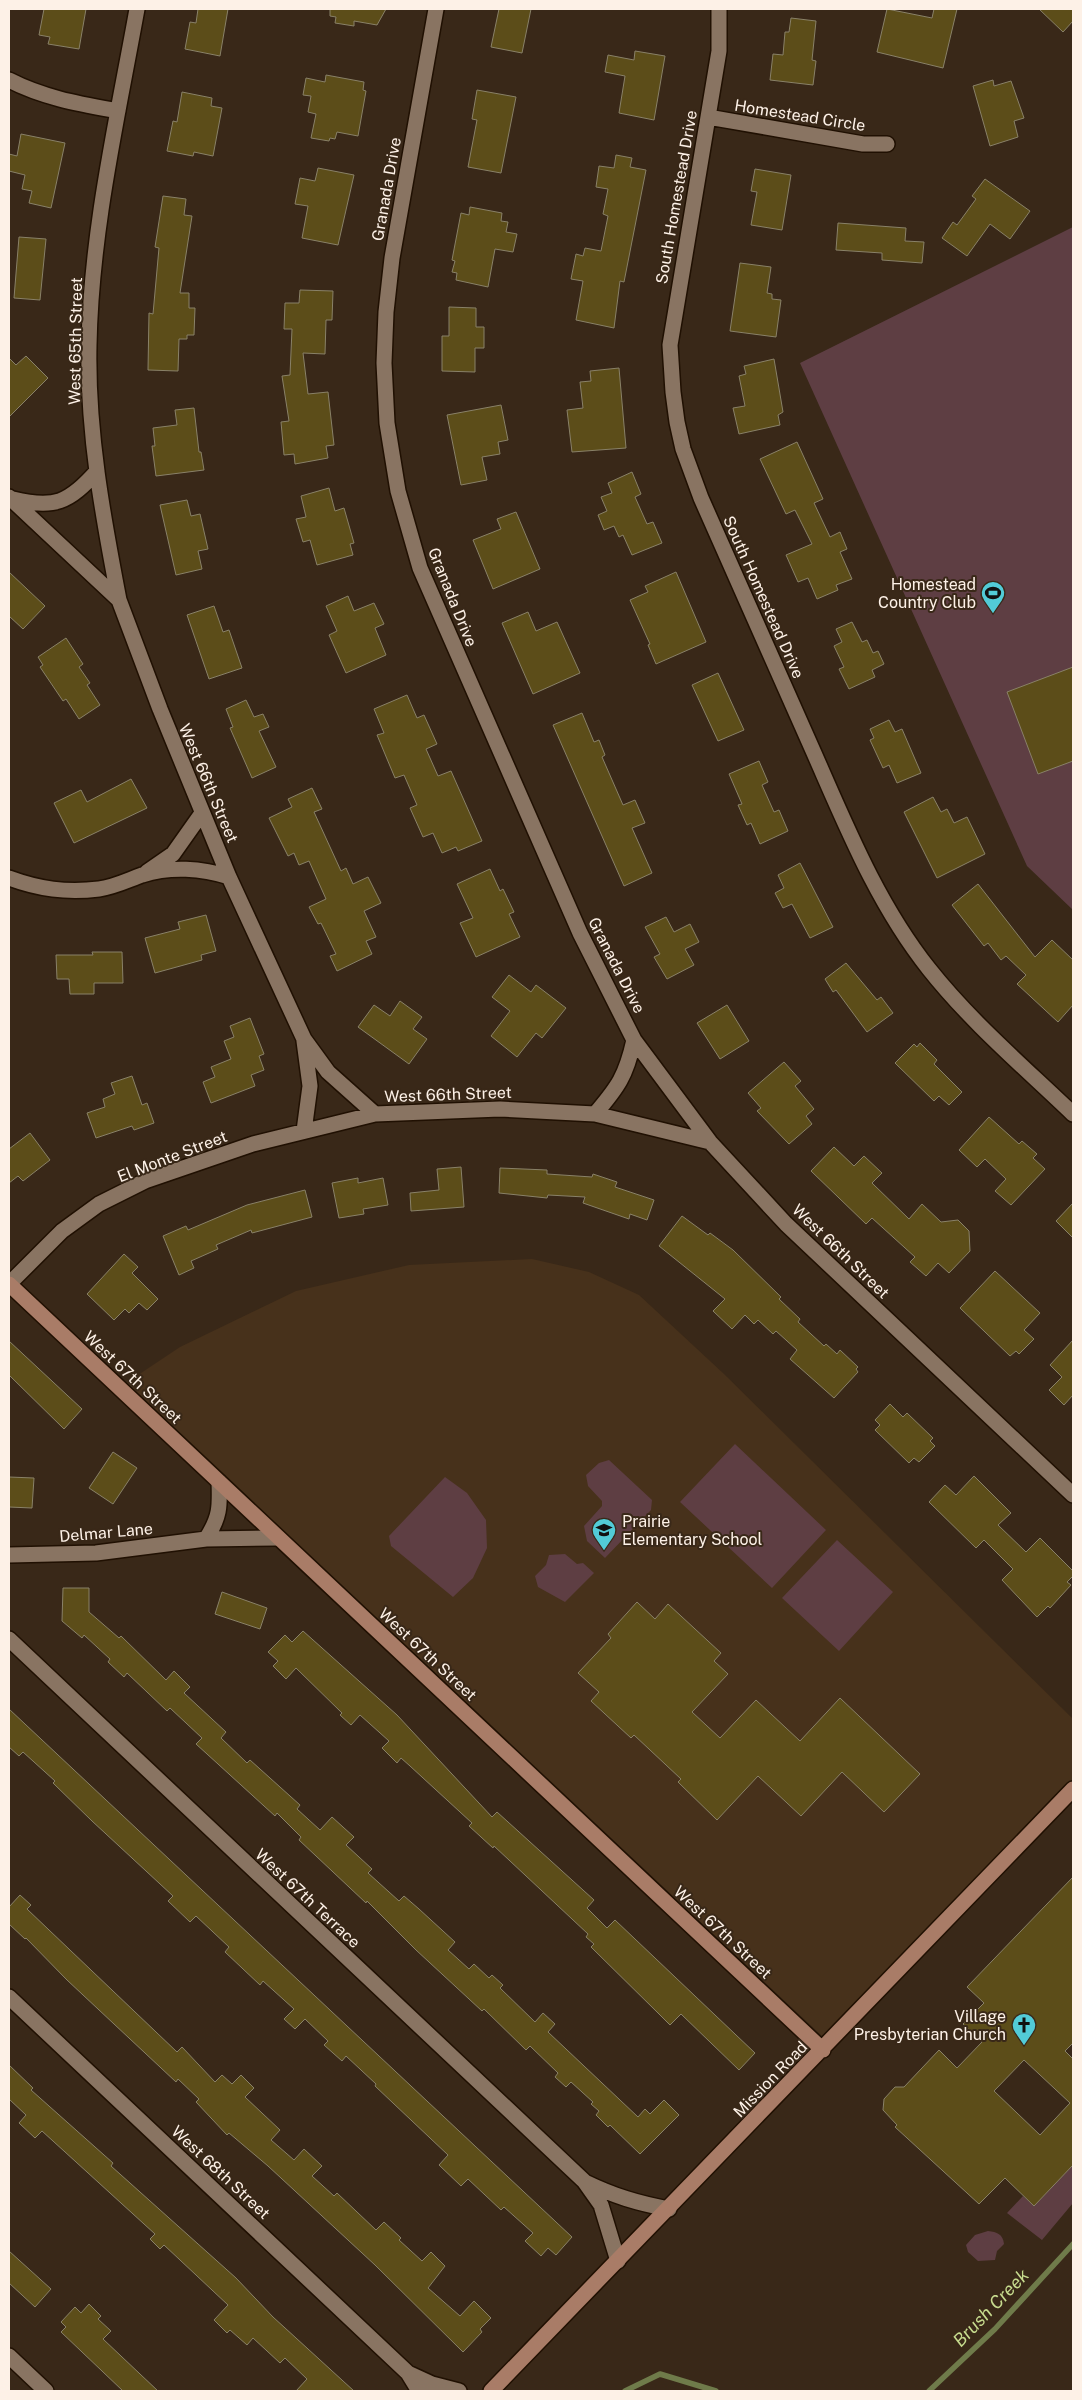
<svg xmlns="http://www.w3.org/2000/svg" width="1082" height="2400" viewBox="0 0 1082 2400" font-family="'Public Sans',sans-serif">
<rect width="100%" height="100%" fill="#392818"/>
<path fill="#47311b" d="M532,1259l57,13 50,23 85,79 349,345v60l-251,257 -696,-653 54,-36 116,-56 113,-26z"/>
<path fill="#5e3e43" d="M1073,227v683l-46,-44 -227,-503z
M735,1444l91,86 -54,58 -92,-86z
M609,1460l43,40 -1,10 -46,48 -18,-17 -3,-15 18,-20v-5l-14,-15 -2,-11 13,-12z
M445,1477l22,16 19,27 1,28 -14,30 -20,19 -62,-51 -2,-10z
M837,1540l56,52 -54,59 -57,-53z
M565,1554l12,10 6,-1 11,10 -29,29 -27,-15 -3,-11 11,-11 3,-10z
M1073,2165v38l-31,37 -35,-27 16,-17 11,10z
M988,2231c9,1 15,3 16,13l-7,7 -2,9 -17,1 -10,-9 -2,-7 9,-10z"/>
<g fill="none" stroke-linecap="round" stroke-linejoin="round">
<path stroke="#6f7b4a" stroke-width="5.5" d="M625,2391l35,-17 56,17
M929,2391l66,-62 78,-85"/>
</g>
<path fill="#5c4d19" stroke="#898168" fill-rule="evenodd" d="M44,9h42l-7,40 -31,-5 2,-7 -11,-2z
M198,9h30l-8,47 -35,-7 5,-27 6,1z
M330,9h56l-9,16 -23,-4v5l-19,-3 1,-6 -6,-1z
M499,9h32l-9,44 -31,-6z
M887,9l45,9 2,-9h23l-14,59 -66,-16z
M1039,9h34v12l-10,11z
M791,18l25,3 -4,39 4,1 -3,24 -43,-5 3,-26 10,1 2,-23h4z
M635,51l30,5 -11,64 -35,-7 6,-37 -20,-4 3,-17 26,5z
M326,75l38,7 -1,8 3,1 -8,45 -21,-4 -2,7 -5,-1 -1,3 -18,-3 5,-24 -8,-2 3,-16 -8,-1 3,-17 19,4z
M993,80l1,6 17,-5 13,37 -10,3 4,16 -28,9 -17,-60z
M477,90l39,7 -15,76 -33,-6 9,-47 -5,-1z
M182,92l30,6 -1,8 11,2 -9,48 -19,-4 -1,4 -26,-5 6,-30 4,1z
M21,134l44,9 -14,65 -22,-5 3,-12 -10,-2 3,-14 -16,-4v-17l8,2z
M616,155l16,3 -2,9 16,3 -22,112 -4,-1 -6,47 -38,-8 7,-39 -12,-2 5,-25 7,2 2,-8 16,3 7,-35 -5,-2 5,-25 -12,-2 3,-21 15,2z
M318,168l36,7 -16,70 -36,-7 6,-32 -13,-2 5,-26 15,3z
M755,169l36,6 -9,55 -31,-5 6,-33 -6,-1z
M985,179l45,32 -20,28 -20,-15 -23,32 -25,-18 11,-16 4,3 19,-26 -4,-3z
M163,196l23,3 -2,16 8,1 -12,77h9v15h6l-1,27h-7v4h-8l-1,32 -30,-1 1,-57 4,1 6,-66 -4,-1z
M470,207l32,6 -1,8 7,1 -2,10 11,2 -4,18 -18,-3 -7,38 -32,-7 1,-7 -5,-1 3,-11 -3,-1 9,-47 8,2z
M838,223l68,5 -1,13 19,1 -2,21 -40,-3v-7l-46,-3z
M19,237l27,2 -6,61 -26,-2z
M740,263l31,4 -4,26 5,1v5l9,1 -5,37 -46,-6z
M300,290l33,1 -1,29h-6l-1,34 -22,-1 5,41 20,-2 6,53 -8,1 2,12 -33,6 -1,-10 -10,1 -3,-33 8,-1 -7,-45 8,-1 2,-46h-8l1,-26h14z
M449,307l27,1v19h8v21h-9v24l-33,-1v-35h7z
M26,356l22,22 -39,39v-59l7,7z
M774,359l9,53 -5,3 2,10 -41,9 -6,-26 12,-2 -6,-30 7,-2 -2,-8z
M619,368l7,80 -54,4 -5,-42 16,-2 -3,-26 11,-1 -1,-10z
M501,405l7,35 -10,2 2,12 -18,3 5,23 -26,5 -14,-70z
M194,408l5,44h2l3,18 -48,6 -4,-30h3l-2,-18 24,-3 -2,-15z
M797,442l26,57 -9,4 16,34 10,-5 7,17 -7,3 12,27 -16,6 2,5 -21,9 -9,-21 -10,4 -12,-27 26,-11 -17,-34 -9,4 -26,-55z
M632,472l9,22 -6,3 12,27 6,-2 9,21 -30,12 -9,-20 -4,2 -5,-11 -10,4 -6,-15 9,-4 -6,-14 11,-4 -4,-10z
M329,488l6,23 9,-3 10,35 -4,1 3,11 -36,10 -7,-25 -7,2 -7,-23 10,-2 -5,-21z
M187,500l4,16 9,-2 8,35 -10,2 4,18 -26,6 -16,-70z
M516,512l24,57 -47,20 -20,-49 28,-11 -4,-10z
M9,572l36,34 -22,23 -14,-13z
M676,572l30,70 -50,22 -8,-19 2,-1 -20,-44 18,-8 -3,-6z
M348,596l6,15 20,-8 10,21 -9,4 11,27 -40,18 -17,-38 8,-4 -11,-25z
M214,606l9,26 6,-2 13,38 -33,11 -22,-64z
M528,612l8,19 21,-9 23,51 -47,21 -31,-71z
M852,622l10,20 5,-2 6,13 5,-2 6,13 -12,6 3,7 -26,12 -10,-20 5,-2 -10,-21 8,-4 -6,-13z
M66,638l17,26 -4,3 11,16 -3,2 13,20 -21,14 -13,-20 -3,2 -23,-34 3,-2 -5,-8z
M1073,667v94l-35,13 -31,-82z
M718,673l26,57 -26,11 -26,-56z
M407,695l10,23 7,-3 13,29 -11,5 12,27 13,-5 31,70 -24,10 -2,-4 -14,6 -9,-20 -10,4 -13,-29 7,-3 -13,-30 -9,3 -18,-43 7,-2 -10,-24z
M246,700l8,17 9,-3 6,13 -10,4 17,36 -24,11 -22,-50 3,-1 -7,-18z
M582,713l12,29 5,-2 6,15 -3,2 21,48 12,-5 10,23 -13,5 20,45 -28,13 -71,-161z
M889,720l6,12 7,-3 19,44 -24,10 -8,-18 -6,3 -13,-28 4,-2 -4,-9z
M759,761l9,21 -6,3 12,27 5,-2 9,21 -28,13 -9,-21 -4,2 -9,-20 4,-1 -13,-30z
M131,779l16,29 -73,35 -20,-40 27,-13 6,12z
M312,788l10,21 -8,3 27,59 5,-3 7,16 15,-7 13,26 -17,8 12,26 -10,4 6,13 -35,17 -7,-15 6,-2 -15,-31 -3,1 -9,-17 17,-8 -17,-38 -10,4 -5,-12 -6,3 -19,-38 23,-11 -4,-8z
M933,797l8,15 6,-3 7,14 13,-6 18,37 -48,24 -33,-66z
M800,863l33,64 -23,11 -18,-34 -9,4 -8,-15 9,-5 -6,-13z
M490,869l10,22 3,-2 11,23 -5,2 11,23 -44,20 -16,-34 13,-5 -16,-34z
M978,884l57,73 17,-17 21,20v45l-15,17 -41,-38 9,-9 -20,-19 -5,4 -13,-17 -4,3 -32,-41z
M206,915l10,36 -15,4 1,5 -47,13 -10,-35 35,-9 -2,-7z
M666,917l8,15 16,-8 9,18 -14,7 9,16 -27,14 -13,-22 6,-3 -15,-27z
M92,952h30l1,31h-29v11h-24l-1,-15h-12l-1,-24h37z
M846,963l31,37 4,-3 12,16 -26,19 -31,-42 -3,2 -8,-13z
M509,975l22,17 5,-7 30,23 -24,30 -6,-5 -19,24 -26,-21 19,-25 -18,-14z
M400,1001l22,16 -9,12 14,10 -18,25 -51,-37 16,-22 16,11z
M727,1005l22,36 -29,18 -23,-36z
M250,1018l14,36 -5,2 5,14 -13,5 4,11 -44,17 -8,-21 12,-5 -4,-10 20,-8 -7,-18 10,-4 -4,-11z
M920,1043l17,17 -3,4 28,28 -13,13 -10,-9 -5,5 -39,-38 19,-19 3,3z
M784,1062l17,19 -6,5 19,23 -8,7 6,8 -23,20 -32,-33 4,-3 -13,-15z
M132,1076l10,29 5,-2 7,20 -20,7 -2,-4 -36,12 -9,-25 18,-6 -2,-8 12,-5 -4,-11z
M989,1117l30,27 3,-3 15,13 -4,4 12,11 -34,36 -16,-14 11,-12 -21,-20 -8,8 -18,-17z
M30,1133l20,27 -27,21 -5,-5 -9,7v-34z
M834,1147l20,19 10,-10 18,17 -10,10 37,36 13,-15 19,18 17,-2 11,11 1,20 -21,22 -11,-10 -12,13 -16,-14 5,-5 -43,-39 -6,6 -55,-53z
M461,1167l3,40 -53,4 -1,-18 29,-3 -2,-21z
M500,1168l47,2v4l45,3 1,-3 24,8 -2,5 39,13 -7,20 -17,-6 -1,5 -46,-16 2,-6 -37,-2 -1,3 -48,-5z
M358,1178v5l25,-5 5,27 -25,4 1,5 -25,4 -7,-35z
M305,1190l7,27 -60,16 -1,-3 -35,15 2,4 -27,12 3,7 -15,7 -16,-39 23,-10 2,4 59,-25z
M1073,1203v35l-17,-17z
M682,1216l26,19 2,-2 23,17 48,47 -2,2 21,20 -2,3 26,24 2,-2 11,10 3,-4 18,17 -2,2 2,3 -24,26 -44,-39 7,-9 -21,-19 -3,3 -15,-14 -4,4 -9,-9 -13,14 -19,-18 12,-12 -66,-53z
M124,1254l14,13 -6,6 26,26 -11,11 -8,-7 -10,10 -4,-4 -11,11 -27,-26z
M995,1271l45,42 -16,17 10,9 -15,15 -3,-3 -6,5 -50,-48z
M1073,1340v55l-9,10 -15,-15 13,-13 -12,-12z
M9,1341l73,68 -18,20 -55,-54z
M890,1404l13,13 4,-4 26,25 -3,3 5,5 -16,16 -5,-4 -5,5 -34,-33 5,-5 -5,-5z
M113,1452l24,16 -24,36 -24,-16z
M974,1476l37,37 -13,12 28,27 14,-14 33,33v5l-6,6 4,3 -21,23 -2,-2 -11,11 -35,-37 11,-11 -29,-29 -8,8 -47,-46 16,-17 11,10z
M9,1477l25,1 -2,30 -23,-1z
M63,1588h26v24l30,26 2,-2 45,44 8,-9 16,16 -6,6 42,39 -5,6 26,25 3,-3 50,45 -3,4 23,21 12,-13 22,20 -8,8 26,24 -4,4 31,28 5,-5 15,13 36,33 -7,8 21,19 5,-5 15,14 3,-3 11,10 -3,3 35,34 8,-9 12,11 -7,8 90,85 7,-8 5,5 14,-14 15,15 -39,39 -30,-29 -2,2 -12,-12 3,-4 -8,-7 2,-2 -22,-20 -5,5 -11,-10 3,-4 -28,-27 -4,4 -42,-41 -2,2 -66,-61 -49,-49 -1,2 -67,-63 2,-3 -24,-24 -2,3 -57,-52 -22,-20 6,-6 -32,-30 -3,3 -40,-38 -3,4 -16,-15 2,-3 -26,-24 -2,3 -20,-17z
M222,1592l45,16 -7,21 -45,-15z
M637,1602l18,17 13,-15 53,49 -7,8 14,13 -36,38 28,26 36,-38 44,41 40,-43 80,76 -36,38 -42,-40 -41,44 -43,-40 -41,44 -39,-38 3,-3 -47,-44 -3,3 -40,-37 8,-9 -21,-19 33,-35 -3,-4z
M303,1631l94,84 95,102 5,-5 97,88 -7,8 20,20 8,-8 140,133 -16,17 -58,-56 -11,11 -12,-12 -67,-66 3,-3 -8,-7 2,-3 -94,-88 -1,2 -24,-22 3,-3 -62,-57 -9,-8 -4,5 -15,-15 7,-7 -29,-26 -9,10 -11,-10 2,-2 -46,-45 -10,11 -13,-13 5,-5 -10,-9 17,-17 7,7z
M9,1709l563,528 -16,18 -8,-7 -7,8 -16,-15 8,-8 -29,-26 -3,3 -33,-31 -7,7 -22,-21 9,-10 -73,-69 1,-2 -30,-28 -4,5 -18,-16 4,-4 -23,-22 -10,10 -11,-10 10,-10 -31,-28 -3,4 -35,-33 4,-5 -33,-31 -6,6 -22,-21 5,-5 -81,-75 -39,-38 2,-2 -32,-29 -4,4 -10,-9z
M1073,1877v166l-8,8 8,8v106l-39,41 -29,-28 -26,26 -84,-77 2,-2 -14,-15 1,-11 11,-12h9l35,-37 18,18 25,-26 -19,-18 21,-21 -17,-16zM1024,2060l46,43 -30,32 -46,-44z
M20,1895l11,10 -4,4 150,143 5,-5 33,35 7,-7 10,9 9,-9 13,13 -9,9 35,33 -9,10 23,20 10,-11 18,17 -10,10 22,20 3,-3 39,37 8,-8 17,16 -2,2 23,21 9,-9 14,14 -17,22 32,28 14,-15 17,17 -11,11 2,3 -19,20 -88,-87 -107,-99 -39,-33 -2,2 -31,-33 3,-3 -21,-20 -2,3 -109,-102 -41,-42 -1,1 -16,-15v-17z
M9,2065l24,23 -2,2 82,73 -2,3 125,112 37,39 81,74h-58l11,-12 -22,-21 -5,5 -27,-25 -6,7 -17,-15 -3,3 -13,-13 14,-15 -64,-60 -4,4 -10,-10 5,-5 -113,-103 -7,7 -16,-15 7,-8 -17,-16z
M9,2251l42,38 -16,18 -26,-24z
M89,2304l12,12 -3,3 13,12 -8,8 55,52h-35l-62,-59 5,-5 -5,-5 14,-15 6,6z"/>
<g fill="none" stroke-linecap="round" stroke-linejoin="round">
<g stroke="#201002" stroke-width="18">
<path id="street" d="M436,9l-44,249 -6,54 -2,51 3,60 11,68 22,77 160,365 54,107 76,102 76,82 287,271
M719,9v42l-49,294 3,47 4,30 6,27 18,49c37,85 75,170 113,255 33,75 64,152 115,216 42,53 95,98 144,145
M9,80c35,18 71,24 109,31
M708,117l155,27h24
M9,497l110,103 41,109 69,168 75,162 24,33 47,42
M13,499c41,10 56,4 84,-28
M119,600c-16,-83 -32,-169 -30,-255 2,-113 28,-225 48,-336
M147,872l26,-18 29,-41
M9,878c30,11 57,15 90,11 15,-2 29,-9 43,-14 28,-9 60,-7 87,2
M595,1114c23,-27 31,-38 39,-74
M304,1131l6,-45 -6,-45
M9,1284l53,-53 37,-27 46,-23 108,-37 122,-30 125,-5 95,5 115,28
M206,1539c14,-22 14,-32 13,-57
M9,1555l87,-2 110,-14 72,-1
M9,1639l575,542 17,24 17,56
M9,1997l399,376 11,18
M585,2182c29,14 52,21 84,27
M9,2356l37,35
M408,2373l24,11 27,7"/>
</g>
<g stroke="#201002" stroke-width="18">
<path id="secondary" d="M9,1284l814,766
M491,2391l582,-602"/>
</g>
<use href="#street" stroke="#897462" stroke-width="15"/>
<use href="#secondary" stroke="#a97c67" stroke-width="15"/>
</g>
<defs>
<g id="stadium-pin" transform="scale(1.25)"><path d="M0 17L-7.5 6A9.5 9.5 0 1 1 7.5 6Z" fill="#52cbd7" stroke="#392818"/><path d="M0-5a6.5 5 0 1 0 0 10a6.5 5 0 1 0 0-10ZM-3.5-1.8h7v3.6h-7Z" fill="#111"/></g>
<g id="school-pin" transform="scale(1.25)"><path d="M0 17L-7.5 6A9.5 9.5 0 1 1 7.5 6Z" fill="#52cbd7" stroke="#392818"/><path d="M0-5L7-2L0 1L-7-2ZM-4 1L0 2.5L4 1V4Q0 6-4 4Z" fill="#111"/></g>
<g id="church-pin" transform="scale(1.25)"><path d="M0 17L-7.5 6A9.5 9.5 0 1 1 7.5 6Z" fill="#52cbd7" stroke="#392818"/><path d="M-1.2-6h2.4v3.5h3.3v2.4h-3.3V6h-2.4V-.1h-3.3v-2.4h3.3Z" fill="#111"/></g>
</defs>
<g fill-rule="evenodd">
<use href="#stadium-pin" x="993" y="593"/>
<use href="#school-pin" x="604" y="1530"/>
<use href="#church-pin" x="1024" y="2025"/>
</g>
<g text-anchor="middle" stroke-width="4" stroke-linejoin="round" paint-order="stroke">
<g font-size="16" fill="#fdf1e7" stroke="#392818">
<text transform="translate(800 115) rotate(9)" y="6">Homestead Circle</text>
<text transform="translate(386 189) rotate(-80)" y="6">Granada Drive</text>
<text transform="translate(676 197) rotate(-80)" y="6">South Homestead Drive</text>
<text transform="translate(75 341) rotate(-89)" y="6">West 65th Street</text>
<text transform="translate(453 597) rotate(68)" y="6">Granada Drive</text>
<text transform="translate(764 597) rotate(66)" y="6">South Homestead Drive</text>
<text transform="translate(209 783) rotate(67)" y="6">West 66th Street</text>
<text transform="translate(617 965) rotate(63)" y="6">Granada Drive</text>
<text transform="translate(448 1094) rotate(-2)" y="6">West 66th Street</text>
<text transform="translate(172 1156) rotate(-21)" y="6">El Monte Street</text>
<text transform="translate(841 1251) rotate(44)" y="6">West 66th Street</text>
<text transform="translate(133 1377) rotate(43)" y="6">West 67th Street</text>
<text transform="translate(106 1532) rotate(-5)" y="6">Delmar Lane</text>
<text transform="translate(428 1654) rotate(43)" y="6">West 67th Street</text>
<text transform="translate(308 1898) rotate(43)" y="6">West 67th Terrace</text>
<text transform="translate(723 1932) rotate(43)" y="6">West 67th Street</text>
<text transform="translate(770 2079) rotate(-46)" y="6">Mission Road</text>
<text transform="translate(221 2172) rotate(43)" y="6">West 68th Street</text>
</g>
<g font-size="16" fill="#fdf1e7" stroke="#392818" text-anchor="end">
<text x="976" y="590">Homestead<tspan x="976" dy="18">Country Club</tspan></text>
<text x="622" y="1527" text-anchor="start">Prairie<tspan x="622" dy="18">Elementary School</tspan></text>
<text x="1006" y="2022">Village<tspan x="1006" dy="18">Presbyterian Church</tspan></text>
</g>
<g font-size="18" font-style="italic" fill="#c7db8e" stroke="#392818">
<text transform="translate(991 2308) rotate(-46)" y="6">Brush Creek</text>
</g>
</g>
<rect width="1082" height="2400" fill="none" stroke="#fdf1e7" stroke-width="20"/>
</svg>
